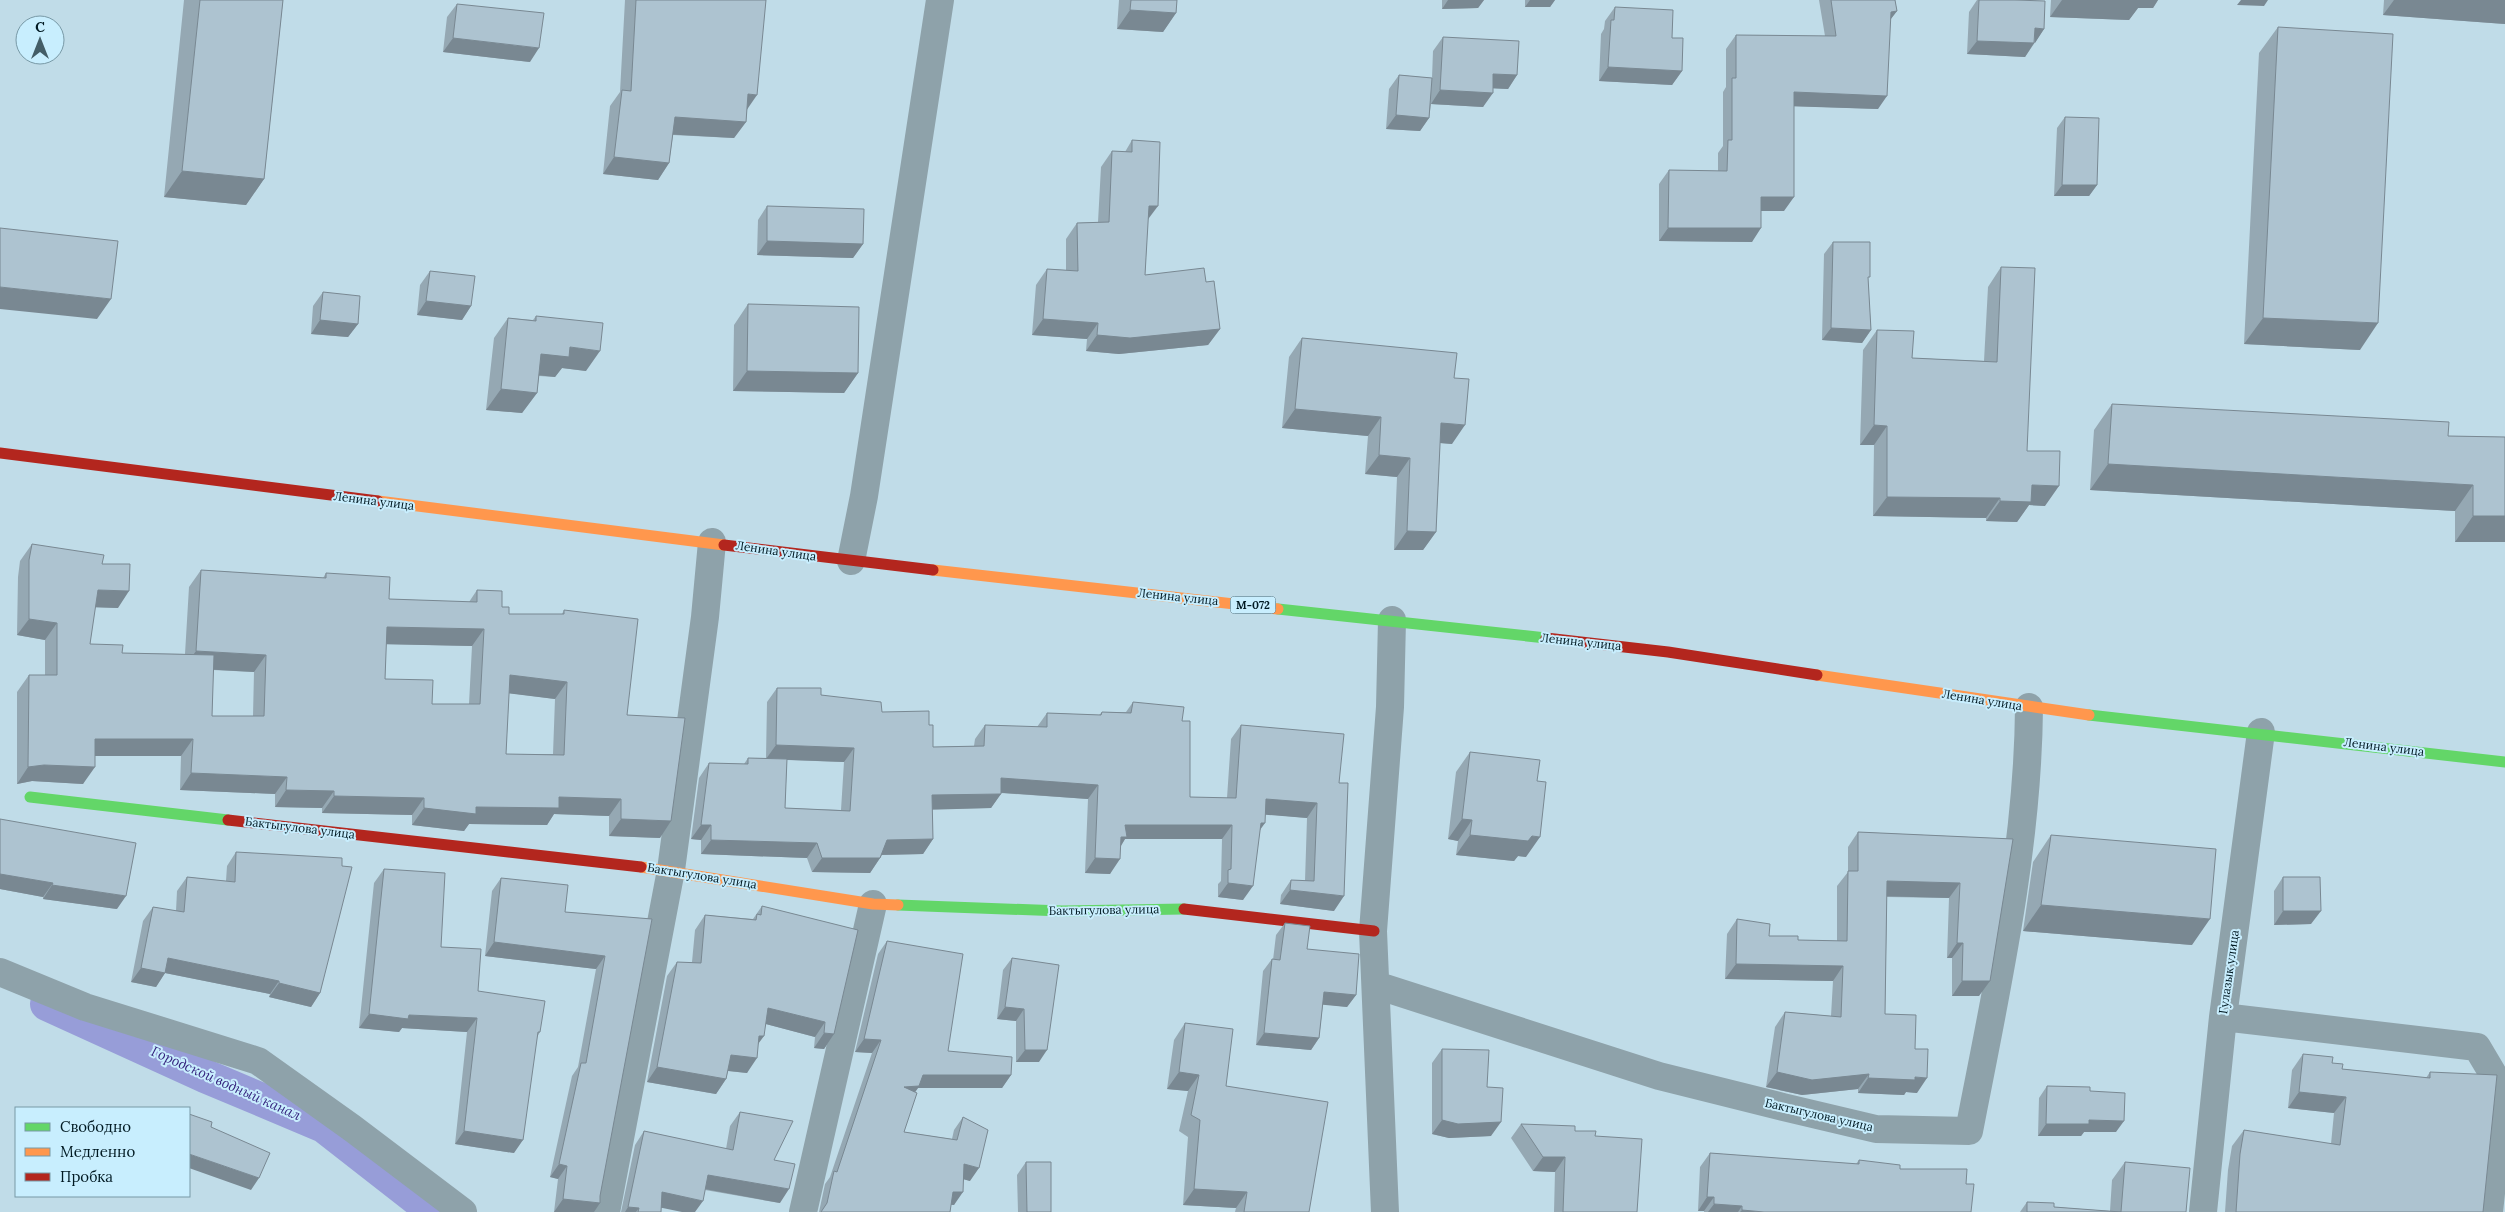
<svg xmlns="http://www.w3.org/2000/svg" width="2505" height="1212" viewBox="0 0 2505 1212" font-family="Lora,serif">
<rect width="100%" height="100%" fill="#c0dce8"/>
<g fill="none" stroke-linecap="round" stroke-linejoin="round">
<path stroke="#979dd8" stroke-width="34" d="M47,1004l158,72 119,50 110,86"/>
<path stroke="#8ea2aa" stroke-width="28" d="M851,561l13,-65 76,-496
M0,972l85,35 173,54 94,67 111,84
M1376,985l283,91 124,31 93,22 93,2c27,-140 59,-281 60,-424
M2223,1017l254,30 25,42 -13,123
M606,1212l65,-342 34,-253 7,-75
M803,1212l70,-308
M1385,1212l-12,-281 17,-224 2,-87
M2203,1212l20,-195 38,-285"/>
<path stroke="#63d668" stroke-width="11" d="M1278,609l268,29
M2089,715l416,47
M30,797l198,23
M898,905l164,6 122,-2"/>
<path stroke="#ff974d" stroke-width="11" d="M378,501l346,44
M933,570l345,39
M1817,675l272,40
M641,867l232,37 25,1"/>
<path stroke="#b3261e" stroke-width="11" d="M0,453l378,48
M724,545l209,25
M1546,638l122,14 149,23
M228,820l413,47
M1184,909l190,22"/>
</g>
<path fill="#95a8b3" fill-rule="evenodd" d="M184,0h99l-19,179 -18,26 -82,-8z
M625,0h141l-19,110 -1,12 -12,16 -61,-3 -4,28 -11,17 -55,-6 7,-68 10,-14z
M1119,0h58l-1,13 -13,19 -46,-3z
M1442,0h42l-6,8 -36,1z
M1525,0h30l-5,7h-25z
M1819,0h76l2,11 -7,9 -12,89 -84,-3 -10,105h-23l-9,31 -93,-1v-57l10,-14 49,1v-18l5,-7v-54l3,-5v-38l10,-14 89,1z
M1977,0h38l29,29 -19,28 -58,-3 2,-42z
M2051,0h107l-5,8h-15l-9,12 -79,-3z
M2384,0h121v24l-122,-9z
M457,4l73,58 -87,-10 4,-35z
M1615,7l57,31 10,33 -10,14 -73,-4 2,-47 3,-5 1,-8z
M2278,27l82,323 -116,-6 15,-291z
M1443,37l74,38 -9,14 -15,-1 -10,19 -52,-3 -2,14 -9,13 -34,-2 3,-40 10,-14 33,3 1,-27z
M2065,117l32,68 -8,11h-35l3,-68z
M1132,140l16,79 -3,56 61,7 14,47 -12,16 -89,9 -33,-3 1,-12 -55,-4 4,-50 11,-16 19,1v-31l11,-16 21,-1 3,-55 11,-16 13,1z
M767,206l96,38 -10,14 -96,-3 1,-35z
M1833,242l35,38 3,50 -9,13 -40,-3 2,-86z
M2001,267l26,184 18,55 -16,-1 -12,17 -31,-1v-3l-113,-2 1,-71h-14l3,-95 14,-20 35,28 72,3 4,-74z
M430,271l41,35 -9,14 -45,-5 3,-30z
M323,292l35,32 -10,13 -37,-3 2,-28z
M748,304l110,69 -14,20 -111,-2 1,-66z
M536,316l50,55 -24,-3 -7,9 -16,-1 -2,17 -15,20 -36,-3 8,-72 14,-20 25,2z
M1302,338l152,40 -2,66 -12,-1 -4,89 -13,18h-29l3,-73 -32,-3 3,-38 -86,-8 7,-71z
M2112,404l336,32 57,1v105h-50v-31l-365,-21 4,-60z
M32,544l70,20 16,44 -23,-1 -5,37 32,9 63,1 4,-67 12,-17 122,8 3,-5 63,26 80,3 8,-12 25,17 7,7h53l2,-4 63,105 33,123 -51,-2v-20l-55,-2 -7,11 -78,-1 -5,7 -52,-6v-10l-90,-2v-5l-47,-1v-13l-95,-4 1,-34h-86l-12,28 -51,-3 -15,3v-92l12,-17h16v-35l-28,-5 1,-58 2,-16zM386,644l86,2 -3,58h-37l-47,-25zM213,670l41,2 -1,44h-41zM509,693l46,6 -2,55h-47z
M777,688l44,7 108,30 4,22 41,-1 1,-7 10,-14 52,2 10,-14 52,2 3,-3h24l7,-10 49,19 8,76 37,1 4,-59 10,-14 98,58 -5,128 -54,-7 1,-9 10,-15 14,1 2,-63 -42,-4 -5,16 -17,70 -25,-3v-13l3,-3 1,-42h-97l-4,7 -11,28 -25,-1 3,-74 -87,-6 -10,15 -59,1 1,30 -10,15 -41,1 -12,18 -58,-1 -5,-14 -106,-4v-14l-10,-1 8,-61 10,-15 35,1 4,-6h18l1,-56zM787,760l57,2 -3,48 -56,-2z
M1470,752l56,105 -8,-1 -4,5 -58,-6 2,-14 -10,-2 8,-67z
M0,819l117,90 -74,-10v-2l-43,-8z
M1858,832l155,7 -34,157h-27v-38h-5l2,-60 -62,-1 -2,117 30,35 2,44 -11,-1 -2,3 -46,-2v-4l-56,6 -36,-8 9,-60 10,-15 46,4 2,-35 -108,-2 2,-45 10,-15 32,17 29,4 39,1v-55l11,-14v-25z
M2051,835l141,110 -169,-14 10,-69z
M236,852l84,141 -9,14 -42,-10 1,-3 -105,-21 -9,14 -25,-5 12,-61 10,-14 23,4 1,-20 10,-14 39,4 1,-15z
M384,869l57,78 37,44 62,41 -3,5 -23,116 -59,-9 12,-112 -65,-4 -3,4 -40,-4 15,-145z
M2283,877l28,47 -37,1v-34z
M501,878l64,34 87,7 -58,293h-40l4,-33 -8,-2 22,-101 6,-9 18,-98 -111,-13 7,-65z
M762,906l72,128 -10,15 -10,-1 1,-11 -49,-13 -19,49 -19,-2 -2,8 -10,15 -69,-12 20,-106 10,-14h15l3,-32 10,-15 48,4z
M1285,923l22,26 49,46 -9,12 -24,-3 -4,34 -8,12 -55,-5 7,-74 9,-12 1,1 3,-25z
M887,941l61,110 63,24 -9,13h-84l-3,4 -11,40 48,7 2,-9 9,-13 7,64 -6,-2 -10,26h-3l-1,7h-131l6,-28 5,-7 42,-124 -17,-1 23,-98z
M1012,958l27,104h-23v-41l-19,-2 6,-49z
M1185,1023l41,63 83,126h-74l1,-4 -53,-3 5,-68 -9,-6 9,-40 -21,-2 7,-49z
M1442,1049l45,38 4,49 -42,2 -17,-4v-71z
M2303,1054l29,9 10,6 84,9 4,-6 53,140h-258l3,-42 4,-24 12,-16 87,14 3,-31 -46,-5 4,-38z
M2047,1086l43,5 26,41h-32l-3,4h-43l1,-38z
M740,1112l34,48 6,43 -75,-13 -44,18v4h-40l14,-67 9,-14 82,18 4,-23z
M1521,1124l54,7 20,5 42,76h-83l1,-40 -22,-1 -22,-33z
M1710,1153l146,11 3,-4 41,9 66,15 5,28h-267v-1h-6l2,-44z
M1026,1162l25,50h-33l-1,-37z
M2125,1162l61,50h-166l7,-10 27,5 56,4 2,-31z"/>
<path fill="#798892" d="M1448,0h36l-6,8 -36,1z
M1530,0h25l-5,7h-25z
M2062,0h96l-5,8h-15l-9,12 -79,-3z
M2241,0h27l-4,6 -27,-1z
M2394,0h111v24l-122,-9z
M1130,10l46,3 -13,19 -46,-3z
M1897,11l-10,13 4,-12z
M2035,28l9,1 -9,14z
M453,38l86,10 -9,14 -87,-10z
M1977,41l57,2 -9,14 -58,-3z
M1608,67l74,4 -10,14 -73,-4z
M1493,74l24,1 -9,14 -24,-1z
M1440,90l53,3 -10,14 -52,-3z
M1794,92l93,4 -9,13 -94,-3z
M748,94l9,1 -11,16z
M1396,115l33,3 -9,13 -34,-2z
M675,117l71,5 -12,16 -71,-4z
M614,157l55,6 -11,17 -55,-6z
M182,171l82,8 -18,26 -82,-8z
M2062,185h35l-8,11h-35z
M1761,197h33l-10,14h-32z
M1149,206h9l-12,16z
M1668,228h93l-9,14 -93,-1z
M767,241l96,3 -10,14 -96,-3z
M0,287l111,12 -14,20 -97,-10z
M426,301l45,5 -9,14 -45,-5z
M2263,318l115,5 -18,27 -116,-6z
M1043,319l55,4 -11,16 -55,-4z
M320,320l38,4 -10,13 -37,-3z
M1831,328l40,2 -9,13 -40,-3z
M1220,329l-12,16 -89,9 -33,-3 11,-16z
M570,347l30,4 -14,20 -24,-3 -7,9 -28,-3 14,-20z
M747,371l111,2 -14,20 -111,-2z
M501,389l36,4 -15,20 -36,-3z
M1295,409l86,8 -13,19 -86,-8z
M1441,423l24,2 -13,19 -24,-2z
M1874,425l13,1 -13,19h-14z
M1379,455l31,3 -13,19 -32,-3z
M2108,464l365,21 -18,26 -365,-21z
M2032,485l27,1 -14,20 -16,-1 -12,17 -31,-1 14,-20z
M1887,497l113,1 -14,20 -113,-2z
M2473,516h32v26h-50z
M1407,531l29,1 -13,18h-29z
M98,590l31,1 -11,17 -32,-1z
M29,619l28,4 -12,17 -28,-5z
M387,627l97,2 -12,17 -97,-2z
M196,651l70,4 -12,17 -70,-4z
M510,675l57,7 -12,17 -57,-7z
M95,739h98l-12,17h-97z
M776,745l78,3 -10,14 -78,-3z
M44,765l51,2 -12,17 -51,-3 -15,3 11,-17z
M191,773l96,4 -12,17 -95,-4z
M1001,778l97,7 -10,14 -97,-7z
M286,790l48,1 -12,17 -47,-1z
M1001,794l-10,14 -69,2 10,-15z
M334,796l90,2 -12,17 -90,-2z
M559,797l62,2 -12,17 -55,-2 -7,11 -78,-1 -5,7 -52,-6 12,-17 52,-1z
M1266,799l51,4 -10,15 -51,-4z
M621,819l50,2 -11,17 -51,-2z
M1462,819l10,1 -14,21 -10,-2z
M1261,823h4l-10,14z
M701,825h10l-10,15 -10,-1z
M1125,825h107l-10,14h-97l-8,13z
M1470,835l62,1 8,1 -14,20 -8,-1 -4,5 -58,-6z
M933,839l-10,15 -46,1 10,-15z
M711,840l106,3 -10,15 -106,-4z
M822,858h58l-10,15 -58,-1z
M1095,858l25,1 -10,15 -25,-1z
M0,874l53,9 -10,14 -43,-8z
M1887,881l73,2 -11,15 -72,-2z
M1228,883l25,3 -10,14 -25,-3z
M52,885l74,11 -9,13 -74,-10z
M1290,890l54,6 -10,15 -54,-7z
M2041,905l169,14 -18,26 -169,-14z
M2283,911h38l-10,13 -37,1z
M494,942l111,14 -9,13 -111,-13z
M1957,943h6l-11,15h-5z
M168,958l111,23 -9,13 -105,-21 -9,14 -25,-5 10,-14z
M1736,964l107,2 -10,15 -108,-2z
M1962,981h28l-11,15h-27z
M279,983l41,10 -9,14 -42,-10z
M1324,992l32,3 -9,12 -32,-3z
M1005,1007l19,2 -8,12 -19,-2z
M768,1008l57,14 -10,15 -57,-15z
M369,1014l40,1 68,3 -10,14 -65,-4 -3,4 -40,-4z
M824,1033l10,1 -10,15 -10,-1z
M1264,1033l55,5 -8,12 -55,-5z
M759,1036h5l-11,15z
M864,1039l17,1 -9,13 -17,-1z
M1025,1050h22l-8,12h-23z
M731,1055l26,3 -10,15 -27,-3z
M657,1067l69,12 -10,15 -69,-12z
M1179,1072l20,3 -11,16 -21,-2z
M1777,1072l92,2 -11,15 -56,6 -36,-8z
M923,1075h88l-9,13h-84l-8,11 -6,-12z
M1915,1077l12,1 -10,15 -11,-1 -2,3 -46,-2 10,-15z
M2299,1092l47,5 -12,16 -46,-5z
M1442,1120l59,2 -10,14 -42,2 -17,-4z
M2089,1120l35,1 -8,11h-32l-3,4h-43l8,-12z
M464,1131l59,9 -9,13 -59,-9z
M189,1154l70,24 -8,12 -62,-22z
M1543,1157h22l-10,15 -22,-1z
M559,1164l8,2 -9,13 -8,-2z
M964,1164l15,4 -9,13 -15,-4z
M708,1175l81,14 -9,14 -81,-15z
M1194,1189l53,3 -11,16 -53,-3z
M662,1192l41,9 -8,11h-13l-29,-6z
M953,1192h10l-9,13 -10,-1z
M1707,1197h7l-10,14h-6z
M563,1199l37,4 -6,9h-40z
M1714,1204l28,2 -4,6h-30z
M628,1207l11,1 -3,4h-11z
M1742,1210l22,2h-24z"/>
<path fill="#adc3d0" stroke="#798892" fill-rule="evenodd" d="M200,0h83l-19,179 -82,-8z
M636,0h130l-9,95 -9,-1 -2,28 -71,-5 -6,46 -55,-6 8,-67 9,1z
M1131,0h46l-1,13 -46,-3z
M1831,0h64l2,11 -6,1 -4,84 -93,-4v105h-33v31h-93l1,-58 58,1 1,-31h4v-62h4v-43l100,1z
M1979,0h36l30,1 -1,28 -9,-1 -1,15 -57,-2z
M457,4l87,9 -5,35 -86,-10z
M1615,7l58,3 -1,28h11l-1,33 -74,-4 3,-47h3z
M2278,27l115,7 -15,289 -115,-5z
M1443,37l76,4 -2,34 -24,-1v19l-53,-3z
M1399,75l33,3 -3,40 -33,-3z
M2065,117l34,1 -2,67h-35z
M1132,140l28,2 -2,64h-9l-4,69 59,-7 2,14 8,-1 6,48 -90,9 -33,-3 1,-12 -55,-4 4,-50 31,2 -1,-48 32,-1 3,-71 20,1z
M767,206l97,3 -1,35 -96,-3z
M0,228l118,13 -7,58 -111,-12z
M1833,242h37v35h-2l3,53 -40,-2z
M2001,267l34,1 -8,183h33l-1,35 -27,-1 -1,17 -31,-1v-3l-113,-1v-71l-13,-1 3,-95 37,1 -2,27 85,4z
M430,271l45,5 -4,30 -45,-5z
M323,292l37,4 -2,28 -38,-4z
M748,304l111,3 -1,66 -111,-2z
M536,316l67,7 -3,28 -30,-4 -1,10 -28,-3 -4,39 -36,-4 7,-71 28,3z
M1302,338l155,15 -3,25 15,1 -4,46 -24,-2 -5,109 -29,-1 3,-73 -31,-3 2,-38 -86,-8z
M2112,404l337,18 -1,14 57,1v79h-32v-31l-365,-21z
M32,544l72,11 -2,9h28l-1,27 -31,-1 -8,54 33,1 -1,8 92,2 -2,61h52l2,-61 -70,-4 5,-81 125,8v-5l64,4 -1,22 88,3v-12l25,1v16h7v7h55v-4l74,9 -11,96 58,3 -14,103 -50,-2v-20l-62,-2v11l-83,-1v7l-52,-6v-10l-90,-2v-5l-48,-1 1,-13 -96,-4 2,-34h-98v28l-51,-2 -16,2 1,-92h28v-52l-28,-4v-59zM387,627l97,2 -4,75h-48l1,-24 -48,-1zM510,675l57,7 -3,73 -58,-1z
M777,688h44v7l60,7 1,10 47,-1v14h4v22l51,-1 1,-21 62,2v-14l54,2 1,-3 29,1 2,-11 51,5 -2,14h8v76l46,1 5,-73 103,9 -5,49h9l-4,113 -54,-6 1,-10 23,1 3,-78 -51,-4 -1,24h-4l-8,63 -25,-3v-13l3,-1 1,-44h-107l2,12h-6l-1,22 -25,-1 3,-73 -97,-7v16l-69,1 1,44 -46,1 -7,18h-58l-5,-15 -106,-3v-15h-10l8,-62 39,1v-6l39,1 -2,49 65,3 4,-63 -78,-3z
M1470,752l70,8 -3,21 9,1 -6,55 -8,-1 -4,5 -58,-6 2,-15 -10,-1z
M0,819l136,24 -10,53 -74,-11 1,-2 -53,-9z
M1858,832l155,7 -23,142h-28l1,-38h-6l3,-60 -73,-2 -2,133 31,1 -1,34h13l-1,29 -12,-1v3l-47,-2 1,-4 -57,6 -35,-8 8,-60 56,5 2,-51 -107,-2 1,-45 33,5 -1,12h29v4l49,1 1,-70h10z
M2051,835l165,14 -6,70 -169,-14z
M236,852l106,6v8l10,1 -32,126 -41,-10v-2l-111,-23 -3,15 -24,-5 12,-61 31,5 3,-35 48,5z
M384,869l61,4 -4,74 40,2 -3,42 67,10 -5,31h-2l-15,108 -59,-9 13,-113 -68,-3 -1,4 -39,-5z
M2283,877h37l1,34h-38z
M501,878l67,7 -3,27 87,7 -52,277v7l-37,-4 4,-33 -8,-2 22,-101h5l19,-107 -111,-14z
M762,906l96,24 -24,104 -10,-1 1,-11 -57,-14 -4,28h-5l-2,22 -26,-3 -5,24 -69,-12 20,-105 24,1 4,-48 51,5 1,-6 4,1z
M1285,923l25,3 -3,23 52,5 -3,41 -32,-3 -5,46 -55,-5 8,-74 8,1z
M887,941l76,13 -15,97 64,6 -1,18h-88l-4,11 -15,1 13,6 -13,39 53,8 6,-23 25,13 -9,38 -15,-4 -1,28h-10l-3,20h-129l6,-9 7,-32 3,1 44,-132 -17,-1z
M1012,958l47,7 -12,85h-22l-1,-41 -19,-2z
M1185,1023l48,6 -7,57 102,16 -19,110h-65l3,-20 -53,-3 6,-69 -9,-5 8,-40 -20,-3z
M1442,1049l47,1 -2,37 16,1 -2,34 -43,2 -16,-4z
M2303,1054l30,3 -1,6 11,1 -1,5 88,9v-6l67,3 -14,137h-247l4,-58 4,-24 96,15 6,-48 -47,-5z
M2047,1086l43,1v4l35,2 -1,28 -35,-1v4h-43z
M740,1112l53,9 -19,39 21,4 -6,25 -81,-14 -5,26 -41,-9 -1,20h-23l1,-4 -11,-1 16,-76 89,19z
M189,1114l23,8 -1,5 59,26 -11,25 -70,-24z
M1521,1124l54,2v5h21l-1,5 47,3 -5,73h-74l2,-55h-22z
M1710,1153l149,11v-4l41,5v4h67l-1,15h8l-3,28h-207l-22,-2v-4l-28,-2v-7h-7z
M1026,1162h25v50h-24z
M2125,1162l65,6 -4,44h-159v-10l27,1v4l67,5z"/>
<g text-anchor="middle" stroke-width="4" stroke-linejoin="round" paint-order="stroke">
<rect fill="#c8eefe" stroke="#3c5964" stroke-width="1" x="1230.5" y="596.5" width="45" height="17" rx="4"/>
<g font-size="11" font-weight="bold" fill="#001922">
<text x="1253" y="609">М-072</text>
</g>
<g font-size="12" fill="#001922" stroke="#c8eefe">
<text transform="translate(374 501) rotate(7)" y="4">Ленина улица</text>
<text transform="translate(776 551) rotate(8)" y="4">Ленина улица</text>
<text transform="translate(1178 597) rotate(6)" y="4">Ленина улица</text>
<text transform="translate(1581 642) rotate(6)" y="4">Ленина улица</text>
<text transform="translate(1982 700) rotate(9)" y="4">Ленина улица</text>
<text transform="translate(2384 747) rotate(7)" y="4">Ленина улица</text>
<text transform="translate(300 828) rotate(7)" y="4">Бактыгулова улица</text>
<text transform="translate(702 876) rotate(9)" y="4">Бактыгулова улица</text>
<text transform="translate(1104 910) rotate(-1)" y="4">Бактыгулова улица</text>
<text transform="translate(2229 972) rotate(-82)" y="4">Гулазык улица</text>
<text transform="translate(1819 1115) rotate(13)" y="4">Бактыгулова улица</text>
</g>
<g font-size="14" font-style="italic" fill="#321f7b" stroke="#c8eefe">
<text transform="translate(226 1083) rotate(24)" y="5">Городской водный канал</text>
</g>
</g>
<rect x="15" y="1107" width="175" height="90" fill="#c8eefe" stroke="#7899a6"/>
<rect x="25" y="1123" width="25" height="8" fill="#63d668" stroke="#7899a6"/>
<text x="60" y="1132" font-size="15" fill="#001922">Свободно</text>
<rect x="25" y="1148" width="25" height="8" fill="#ff974d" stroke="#7899a6"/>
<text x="60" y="1157" font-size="15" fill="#001922">Медленно</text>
<rect x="25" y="1173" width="25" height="8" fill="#b3261e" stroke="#7899a6"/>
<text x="60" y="1182" font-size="15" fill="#001922">Пробка</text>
<g transform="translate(40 40)"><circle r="24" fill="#c8eefe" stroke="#7899a6"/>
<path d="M0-4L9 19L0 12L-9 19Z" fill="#435d67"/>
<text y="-8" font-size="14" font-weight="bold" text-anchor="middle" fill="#001922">С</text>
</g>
</svg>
